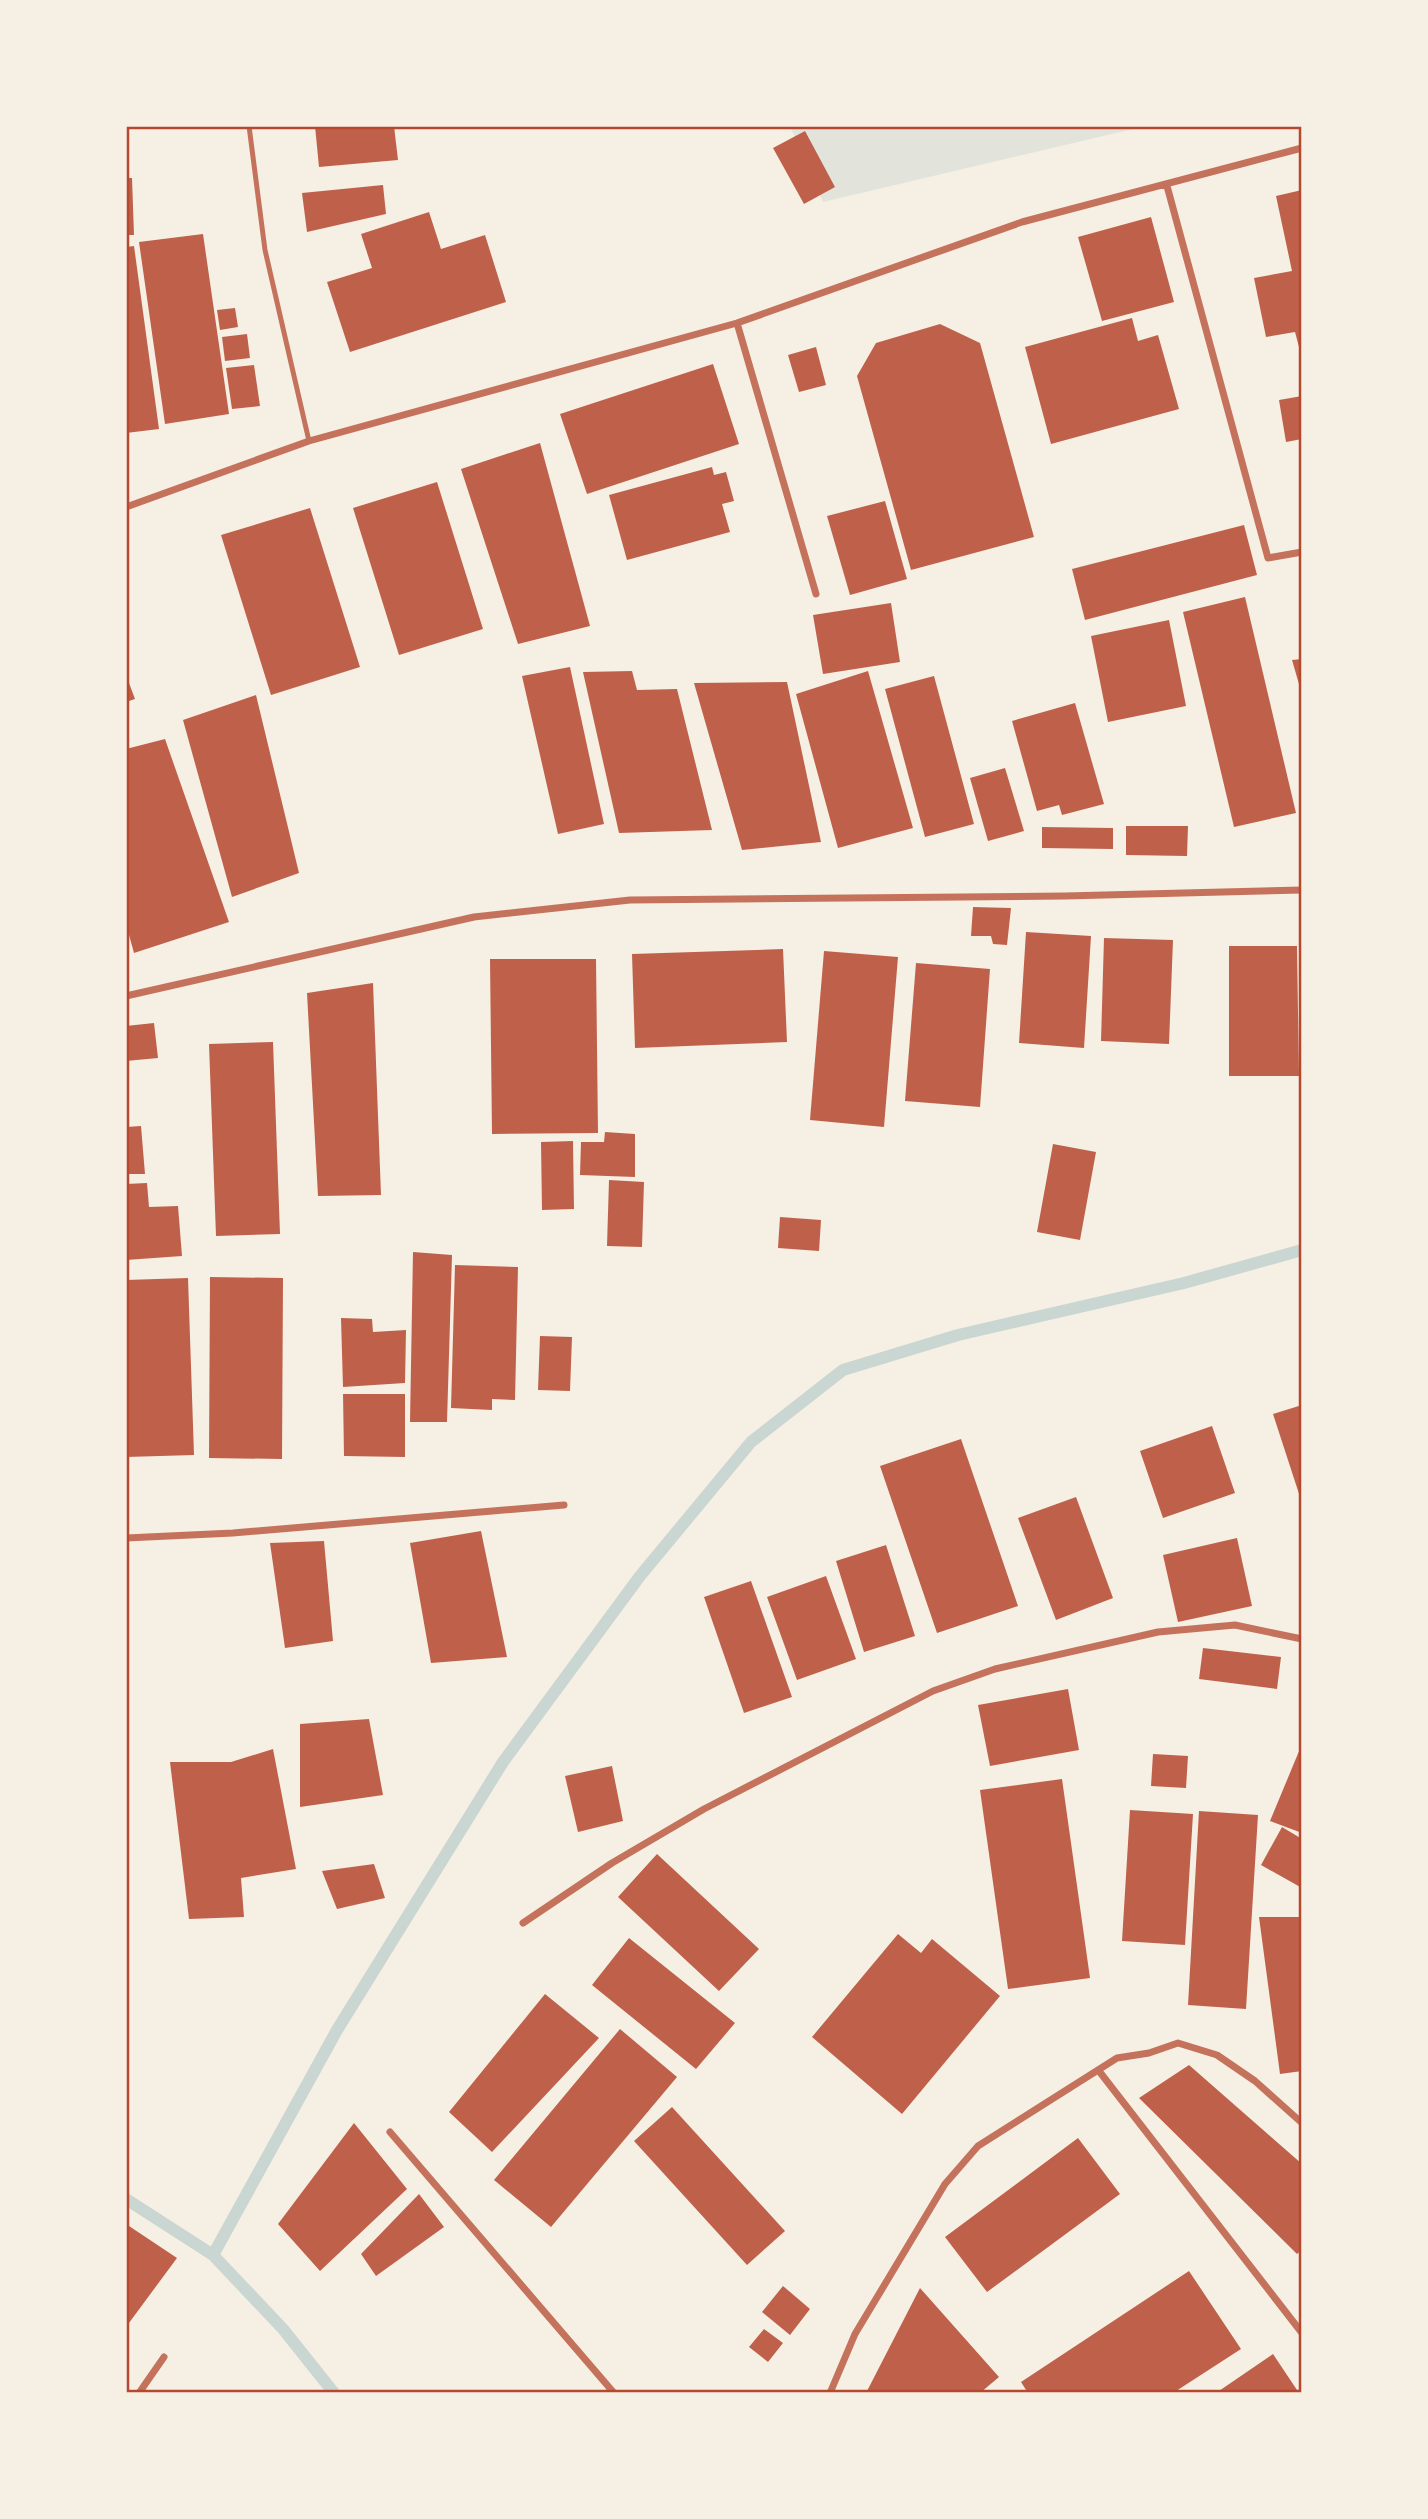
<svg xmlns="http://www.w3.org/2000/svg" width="1428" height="2519" viewBox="0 0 1428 2519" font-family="Merriweather,serif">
<rect width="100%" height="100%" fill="#f6efe4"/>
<path fill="#e2e4dc" d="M790,126h356l-323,76z"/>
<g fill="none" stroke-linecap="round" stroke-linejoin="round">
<path stroke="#c9d6d2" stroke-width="12" d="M126,2199l87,56 70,74 51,64
M213,2255l124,-225 166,-268 137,-186 111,-134 92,-72 115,-35 226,-52 118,-33"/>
</g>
<path fill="#bf614a" d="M315,126h79l4,34 -79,7z
M805,131l30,56 -31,17 -31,-56z
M126,178h6l2,57h-8z
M383,185l3,29 -79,18 -5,-39z
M1302,190v157h-3l-4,-15 -29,5 -12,-59 38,-7 -16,-75z
M429,212l12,37 44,-14 21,67 -156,50 -23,-70 45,-14 -11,-34z
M1151,217l23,85 -72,19 -24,-84z
M203,234l26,180 -64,10 -26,-182z
M134,246l25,183 -33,4v-186z
M235,308l3,19 -18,3 -3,-20z
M1132,318l6,23 20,-6 21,74 -128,35 -26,-97z
M940,324l40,19 54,194 -123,33 -54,-194 19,-33z
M247,334l3,24 -25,3 -3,-24z
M816,347l10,38 -27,7 -11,-37z
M713,364l26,80 -152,50 -27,-80z
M254,365l6,41 -28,3 -6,-41z
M1302,396v43l-16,3 -7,-42z
M540,443l50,183 -72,18 -57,-175z
M712,467l2,8 12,-3 8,29 -12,3 8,28 -103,28 -18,-65z
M437,482l46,147 -84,26 -46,-147z
M885,501l22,78 -57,16 -23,-79z
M310,508l50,159 -89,28 -50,-160z
M1244,525l13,50 -172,45 -13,-51z
M1245,597l51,216 -62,14 -51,-215z
M891,603l9,59 -77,12 -10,-59z
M1169,620l17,86 -78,16 -17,-86z
M1302,659v32h-1l-9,-31z
M570,667l34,157 -46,10 -36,-158z
M632,671l5,19 40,-1 35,141 -93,3 -36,-161z
M868,671l45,157 -75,20 -42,-154z
M126,675l9,24 -9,3z
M934,676l40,148 -49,13 -40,-148z
M787,682l34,160 -79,8 -48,-167z
M256,695l43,178 -67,24 -49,-177z
M1075,703l29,101 -42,11 -3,-10 -22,6 -25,-90z
M165,739l64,183 -95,31 -8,-29v-175z
M1005,768l19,63 -36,10 -18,-63z
M1126,826h62l-1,30 -61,-1z
M1042,827l71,1v21l-71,-1z
M973,907l38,1 -4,37 -14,-1 -2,-8h-20z
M1026,932l65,4 -7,112 -65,-5z
M1104,938l69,2 -4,104 -68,-3z
M1229,946h68l2,130h-70z
M783,949l4,93 -152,6 -3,-94z
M824,951l74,6 -14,170 -74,-7z
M490,959h106l2,174 -106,1z
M916,963l74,6 -10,138 -75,-6z
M373,983l8,212 -63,1 -11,-203z
M154,1023l4,35 -32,3v-35z
M273,1042l7,192 -64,2 -7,-192z
M141,1126l4,48h-19v-47z
M605,1132l30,2v43l-55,-2 1,-33h23z
M573,1141l1,68 -32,1 -1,-68z
M1053,1144l43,8 -16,88 -43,-8z
M609,1180l35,2 -2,65 -35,-1z
M147,1183l2,24 29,-1 4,50 -56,4v-76z
M780,1217l41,3 -2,31 -41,-3z
M413,1252l39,3 -5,167h-37z
M455,1265l63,2 -3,133 -23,-1v11l-41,-2z
M210,1277l73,1 -1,181 -73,-1z
M188,1278l6,177 -68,2v-177z
M341,1318l31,1 1,13 33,-2 -1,53 -62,4z
M540,1336l32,1 -2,54 -32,-1z
M343,1394h62v63l-61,-1z
M1302,1405v95h-1l-28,-86z
M1212,1426l23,67 -72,25 -23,-67z
M961,1439l57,167 -81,27 -57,-167z
M1076,1497l37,101 -57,22 -38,-102z
M481,1531l26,126 -76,6 -21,-120z
M1237,1538l15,68 -74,16 -15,-67z
M324,1541l9,100 -48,7 -15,-105z
M886,1545l29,91 -51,16 -28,-91z
M826,1576l30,83 -59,21 -30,-83z
M751,1581l41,116 -48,16 -40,-116z
M1203,1648l78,9 -4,32 -78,-10z
M1068,1689l11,61 -89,16 -12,-61z
M369,1719l14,76 -83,12v-83z
M1302,1744v89l-32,-12z
M273,1749l23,120 -55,9 3,39 -55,2 -19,-157h61z
M1153,1754l35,2 -2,32 -35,-2z
M612,1766l11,55 -45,11 -13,-56z
M1062,1779l28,199 -82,11 -28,-199z
M1130,1810l63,4 -8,131 -63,-4z
M1199,1811l59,4 -12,194 -58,-4z
M1282,1827l20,12v49l-41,-23z
M657,1854l102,95 -40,42 -101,-94z
M374,1864l11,34 -48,11 -15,-38z
M1259,1917h43v154l-22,3z
M898,1934l23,19 11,-14 68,57 -98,118 -90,-77z
M629,1938l106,85 -39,46 -104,-84z
M545,1994l54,44 -107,114 -43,-40z
M620,2029l57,48 -126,150 -57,-47z
M1189,2065l113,99v86l-5,4 -158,-156z
M672,2107l113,124 -38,34 -113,-124z
M354,2123l53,66 -87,82 -42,-47z
M1078,2138l42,56 -133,98 -42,-55z
M419,2194l25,33 -68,49 -15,-22z
M126,2224l51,34 -51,69z
M1189,2271l52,78 -68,44h-145l-7,-11z
M783,2286l27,23 -20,26 -28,-23z
M920,2288l79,89 -19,16h-114z
M764,2329l19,14 -15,19 -19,-15z
M1273,2354l26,39h-83z"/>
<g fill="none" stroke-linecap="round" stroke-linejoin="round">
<path stroke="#c5725c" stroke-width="5" d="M249,126l16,124 44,191"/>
<path stroke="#c5725c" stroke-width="7" d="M1167,186l101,372 34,-6
M737,323l79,271
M126,507l183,-66 428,-118 285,-101 280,-74
M126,996l348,-79 156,-17 435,-4 237,-6
M126,1538l107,-5 331,-28
M523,1923l89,-60 92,-54 229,-118 62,-22 163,-37 77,-7 67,14
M1099,2071l203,262
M390,2132l224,261
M139,2393l25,-36
M830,2393l25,-59 90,-150 33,-38 139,-88 32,-5 29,-10 39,12 38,26 47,42"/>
</g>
<rect width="1428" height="2519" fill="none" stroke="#f6efe4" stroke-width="256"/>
<rect x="128" y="128" width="1172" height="2263" fill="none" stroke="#b5482f" stroke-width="2.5"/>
</svg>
